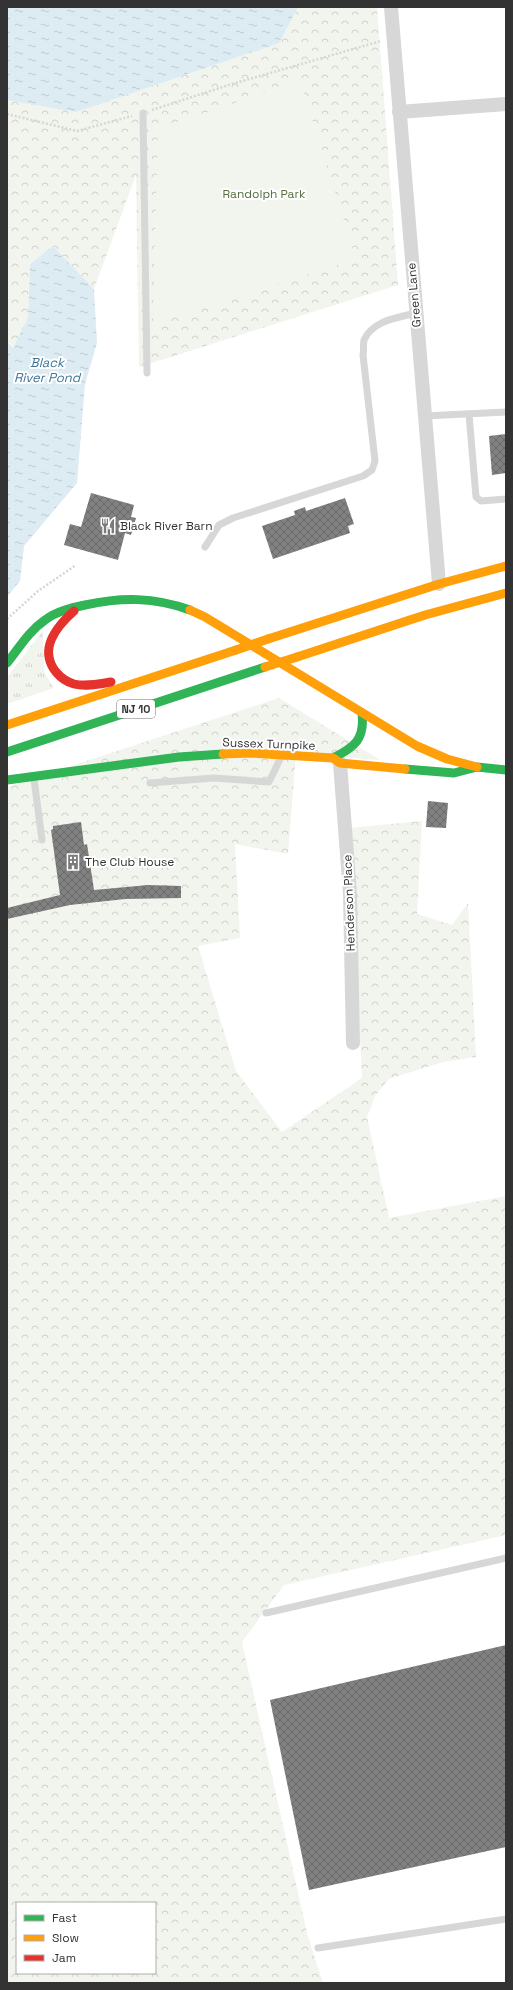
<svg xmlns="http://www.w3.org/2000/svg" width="513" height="1990" viewBox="0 0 513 1990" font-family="'Space Grotesk',sans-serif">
<defs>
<pattern id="grass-tufts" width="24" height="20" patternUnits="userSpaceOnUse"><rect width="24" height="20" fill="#f1f5ed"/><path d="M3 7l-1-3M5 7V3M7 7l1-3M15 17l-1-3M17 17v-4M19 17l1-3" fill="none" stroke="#cfd2cc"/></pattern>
<pattern id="forest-crowns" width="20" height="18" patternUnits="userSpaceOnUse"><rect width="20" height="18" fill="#f1f5ed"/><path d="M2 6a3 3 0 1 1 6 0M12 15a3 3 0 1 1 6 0" fill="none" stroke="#cfd2cc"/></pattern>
<pattern id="water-ripples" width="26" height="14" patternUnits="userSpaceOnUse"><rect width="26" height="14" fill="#ddebf3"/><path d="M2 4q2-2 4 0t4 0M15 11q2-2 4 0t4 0" fill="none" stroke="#becad1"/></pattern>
<pattern id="building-cross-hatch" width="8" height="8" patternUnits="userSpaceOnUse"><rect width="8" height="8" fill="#818181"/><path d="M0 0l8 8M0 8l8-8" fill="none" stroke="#6a6a6a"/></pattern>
</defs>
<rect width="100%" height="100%" fill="#fff"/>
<path fill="url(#grass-tufts)" d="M43,631l1,41 10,16 -47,16v-27z"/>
<path fill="url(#forest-crowns)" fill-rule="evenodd" d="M7,7h370l21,278 -259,82 -3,-192 -42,114 -41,-42 -23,17 -2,54 -15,30 -6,-6z
M279,698l101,62 -84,-6 -8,100 -53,-10 5,94 -42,8 38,125 46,61 80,-54 -12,-250 72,-7 -5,93 35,11 16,-22 8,154 -33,5 -54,17 -14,17 -8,21 22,101 117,-22v339l-222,50 -42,57 65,291 16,50h-316v-1196zM17,1903h138v70h-138z"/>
<path fill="#f1f5ed" d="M300,81l56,178 -203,65 5,-195z"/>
<path fill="url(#water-ripples)" d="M7,7h291l-19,36 -203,69 -69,-12z
M53,246l41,43 3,54 -12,41 -8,99 -53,63 -4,35 -13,16v-255l6,6 15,-30 2,-54z"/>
<path fill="url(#building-cross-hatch)" d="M506,434v39l-14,2 -3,-39z
M91,493l43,12 -3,12 5,1 -5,17 -6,-2 -7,27 -54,-15 6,-21 11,3z
M345,498l9,26 -6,2 2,7 -77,26 -11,-33 33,-11 -1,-4 11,-4 1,4z
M428,801l20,2 -2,25 -20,-1z
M81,822l3,23 3,-1 7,46 54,-5 33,1v12l-56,1 -55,6 -63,14v-11l53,-13 -9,-65 2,-1v-3z
M506,1645v202l-197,43 -39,-190z"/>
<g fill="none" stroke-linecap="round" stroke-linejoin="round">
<path stroke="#d6d6d6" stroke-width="2.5" stroke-dasharray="2 2" stroke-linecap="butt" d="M152,110l80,-26 149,-43
M7,114l70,17 55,-15
M7,619l31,-28 38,-26"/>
<path stroke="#d7d7d7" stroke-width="7" d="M143,113l4,260
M469,414l7,83 5,4 25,-2
M424,416l82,-4
M205,547l14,-22 14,-7 130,-42 9,-6 3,-9 -12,-106c1,-4 0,-11 1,-15 9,-20 33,-22 52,-27
M34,779l8,61
M150,783l64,-5 55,4 12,-25
M266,1613l240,-55
M318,1948l188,-29"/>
<path stroke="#d7d7d7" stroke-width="14" d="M391,7l48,577
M399,112l107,-8
M340,763l10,131 3,149"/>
<path stroke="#30b455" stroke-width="9" d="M7,663c12,-15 22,-32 38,-43 12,-9 26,-12 40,-15 37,-8 69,-8 105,5
M7,752l258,-85
M333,758c22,-11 32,-19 29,-45
M405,769l49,4 23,-6 29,3
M7,780l172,-23 44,-3"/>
<path stroke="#ff9f0a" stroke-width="9" d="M190,610l15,7 212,129 30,13 30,8
M268,639l171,-55 67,-18
M297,657l128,-42 81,-22
M7,725l229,-75
M223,754l28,-1 82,5 7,5 65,6"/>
<path stroke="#e5322d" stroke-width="9" d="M74,611c-18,16 -36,38 -18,61 5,6 11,10 18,12 12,3 25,0 37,-2"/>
<path stroke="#ff9f0a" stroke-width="9" d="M236,650l32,-11
M265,667l32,-10"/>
</g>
<defs>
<g id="restaurant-bare" transform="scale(1.2)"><path d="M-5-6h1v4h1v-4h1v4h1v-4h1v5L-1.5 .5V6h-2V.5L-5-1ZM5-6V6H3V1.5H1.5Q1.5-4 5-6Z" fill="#7a7a7a" stroke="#fff" stroke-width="2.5" paint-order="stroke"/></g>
<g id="building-bare" transform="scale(1.2)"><path d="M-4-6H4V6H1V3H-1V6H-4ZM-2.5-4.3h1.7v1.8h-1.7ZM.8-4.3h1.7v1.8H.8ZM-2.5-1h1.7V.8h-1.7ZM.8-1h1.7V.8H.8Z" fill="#7a7a7a" stroke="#fff" stroke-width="2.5" paint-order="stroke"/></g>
</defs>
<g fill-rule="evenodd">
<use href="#restaurant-bare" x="108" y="526"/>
<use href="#building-bare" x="73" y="862"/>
</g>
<g text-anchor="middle" stroke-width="4" stroke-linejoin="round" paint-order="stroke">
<rect fill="#fff" stroke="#707070" stroke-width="1" x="117" y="700" width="38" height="18" rx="3"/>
<g font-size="11" font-weight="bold" fill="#333">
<text x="136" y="713">NJ 10</text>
</g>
<g font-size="12" fill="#56703f" stroke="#fff">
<text x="264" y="198">Randolph Park</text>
</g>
<g font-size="12" fill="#333" stroke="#fff">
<text transform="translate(414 295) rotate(-95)" y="4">Green Lane</text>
<text transform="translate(269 744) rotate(2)" y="4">Sussex Turnpike</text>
<text transform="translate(349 903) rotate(-92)" y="4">Henderson Place</text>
</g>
<g font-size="12" fill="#333" stroke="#fff" text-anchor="start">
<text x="120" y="530">Black River Barn</text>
<text x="85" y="866">The Club House</text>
</g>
<g font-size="13" font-style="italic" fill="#3f7597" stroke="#fff">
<text x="47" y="367">Black<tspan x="47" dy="15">River Pond</tspan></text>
</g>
</g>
<rect width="513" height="1990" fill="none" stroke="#333333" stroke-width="16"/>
<rect x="16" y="1902" width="140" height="72" fill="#ffffff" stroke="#adadad"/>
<rect x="24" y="1915" width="20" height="6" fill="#30b455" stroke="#adadad"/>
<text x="52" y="1922" font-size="12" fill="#333333">Fast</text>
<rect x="24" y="1935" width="20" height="6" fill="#ff9f0a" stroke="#adadad"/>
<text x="52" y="1942" font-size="12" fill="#333333">Slow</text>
<rect x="24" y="1955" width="20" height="6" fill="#e5322d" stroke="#adadad"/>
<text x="52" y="1962" font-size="12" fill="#333333">Jam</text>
</svg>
